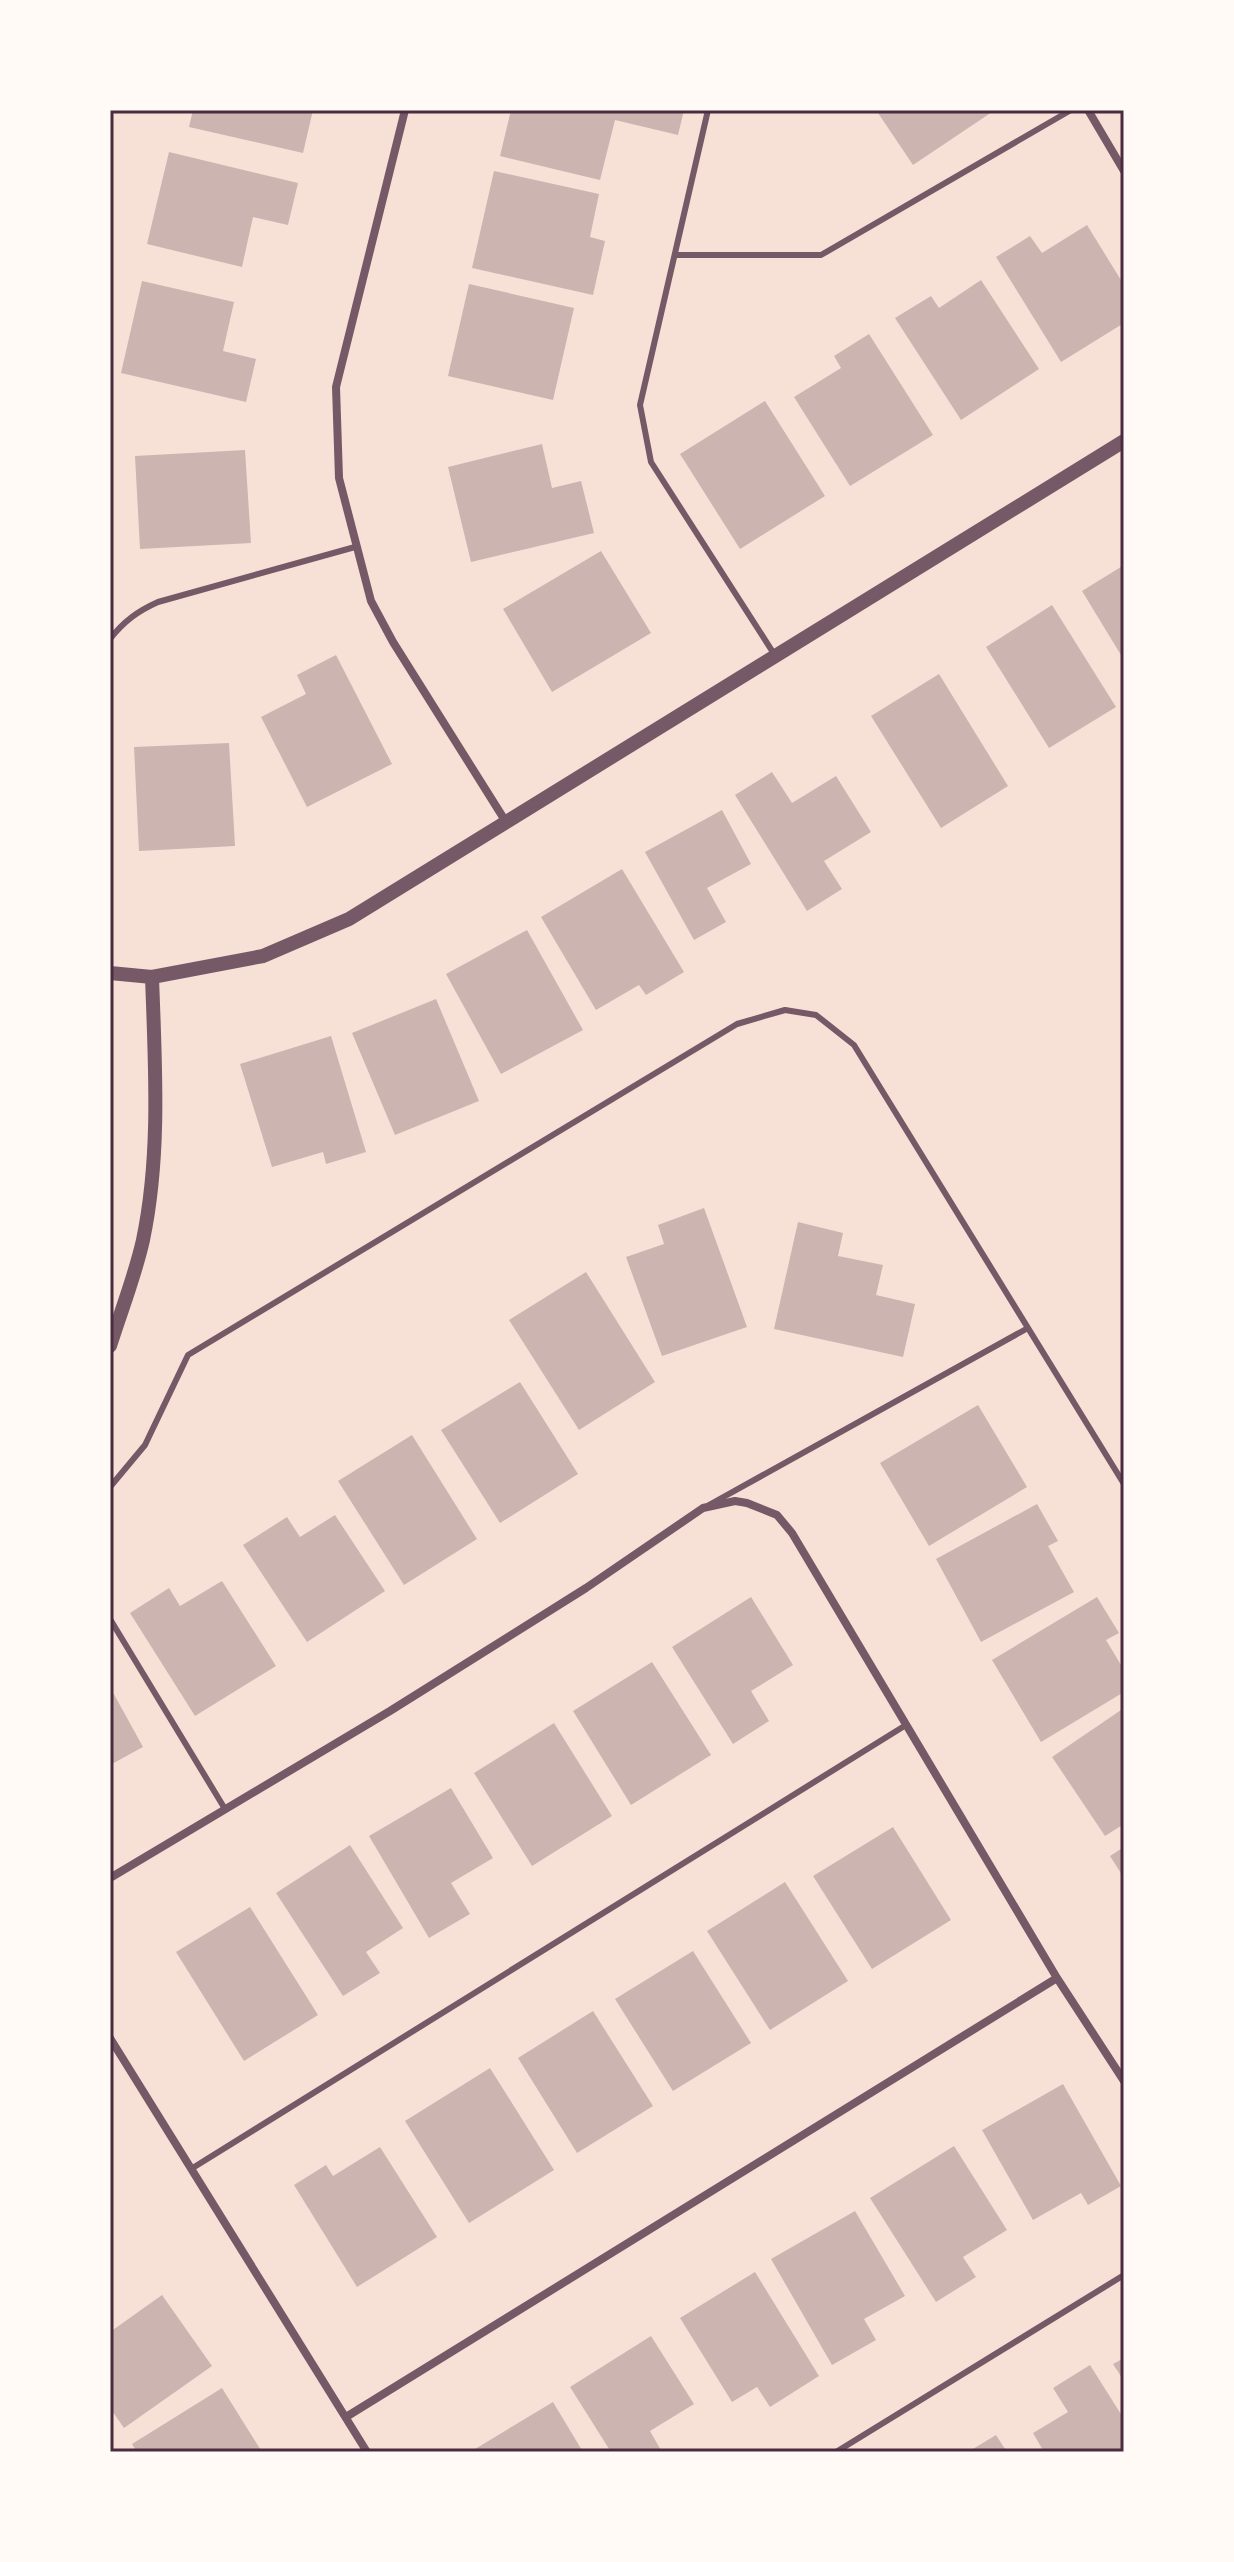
<svg xmlns="http://www.w3.org/2000/svg" width="1234" height="2562" viewBox="0 0 1234 2562" font-family="Manrope,sans-serif">
<rect width="100%" height="100%" fill="#f7e1d7"/>
<path fill="#ccb4b1" d="M193,110h120l-10,43 -114,-26z
M511,110h173l-6,25 -63,-15 -15,60 -100,-24z
M876,110h119l-82,55z
M169,152l129,31 -10,42 -35,-8 -11,50 -95,-23z
M494,171l105,23 -9,43 15,4 -12,54 -121,-27z
M1087,225l37,60v38l-63,39 -65,-105 34,-21 12,17z
M981,280l58,89 -78,51 -66,-102 36,-22 8,12z
M142,281l92,21 -11,49 33,8 -10,43 -125,-29z
M469,284l105,24 -21,92 -105,-24z
M869,334l64,101 -83,51 -56,-89 47,-29 -7,-12z
M765,401l60,95 -85,53 -60,-95z
M542,444l10,44 29,-7 13,52 -123,29 -23,-95z
M245,450l6,93 -111,6 -5,-93z
M601,551l50,82 -99,59 -49,-83z
M1124,565v95l-42,-69z
M1052,605l64,102 -67,41 -63,-101z
M336,655l56,109 -85,43 -46,-90 45,-23 -9,-19z
M939,674l69,112 -67,42 -70,-112z
M229,743l6,103 -96,5 -5,-104z
M772,772l20,31 44,-27 35,56 -47,29 18,28 -35,22 -72,-116z
M722,810l29,54 -44,24 19,34 -32,18 -49,-88z
M622,869l62,103 -38,23 -7,-10 -43,25 -55,-93z
M527,930l56,100 -82,44 -55,-100z
M436,999l43,102 -84,34 -43,-102z
M331,1036l35,116 -40,12 -3,-12 -51,15 -32,-103z
M704,1208l43,119 -85,29 -36,-99 38,-13 -6,-19z
M798,1222l45,11 -5,23 45,9 -7,30 39,9 -12,53 -129,-28z
M586,1272l69,110 -76,48 -70,-110z
M520,1382l58,92 -78,49 -59,-93z
M978,1405l49,82 -98,59 -49,-83z
M412,1435l65,104 -73,46 -66,-104z
M1037,1504l21,37 -10,5 26,46 -93,50 -45,-83z
M335,1515l50,76 -78,51 -64,-97 44,-28 13,20z
M222,1581l54,85 -81,50 -65,-103 39,-25 11,18z
M751,1597l42,68 -42,26 18,30 -36,23 -61,-97z
M1097,1597l22,36 -13,7 18,30v22l-83,50 -49,-82z
M652,1662l59,93 -80,50 -58,-94z
M110,1687l33,60 -33,18z
M1124,1708v116l-19,12 -53,-79z
M554,1723l58,93 -80,50 -58,-93z
M451,1788l42,70 -42,25 19,31 -41,24 -60,-102z
M893,1827l58,93 -79,49 -59,-93z
M350,1845l53,83 -37,24 14,21 -37,23 -67,-103z
M1124,1847v31l-14,-22z
M785,1882l63,99 -78,49 -63,-99z
M250,1907l68,108 -74,46 -68,-109z
M693,1951l58,92 -78,48 -58,-92z
M593,2011l60,95 -76,47 -59,-95z
M490,2068l64,102 -85,53 -64,-102z
M1063,2084l58,102 -33,19 -7,-12 -48,27 -51,-90z
M954,2146l53,84 -44,27 13,20 -40,25 -66,-104z
M380,2147l57,90 -80,50 -63,-102 32,-20 7,11z
M855,2211l50,85 -41,23 12,21 -44,25 -61,-106z
M755,2272l64,104 -49,31 -13,-20 -25,15 -52,-84z
M162,2295l50,71 -88,62 -14,-20v-76z
M651,2336l43,68 -44,27 12,21h-51l-41,-65z
M1124,2358v23l-11,-17z
M1090,2365l34,54v33h-80l-11,-19 35,-21 -15,-24z
M222,2388l40,64h-125l-5,-8z
M553,2402l30,50h-113z
M996,2435l11,17h-39z"/>
<g fill="none" stroke-linecap="round" stroke-linejoin="round">
<path stroke="#755966" stroke-width="6" d="M708,110l-68,295 11,57 125,195
M675,255h146l250,-145
M110,639c14,-18 28,-28 48,-37l197,-55
M110,1487l35,-42 43,-90 549,-331 48,-14 31,5 38,30 270,439
M709,1505l319,-177
M110,1619l115,190
M191,2169l715,-444
M836,2452l288,-177"/>
<path stroke="#755966" stroke-width="8" d="M405,110l-69,277 3,91 32,123 22,41 113,180
M1088,110l36,61
M110,1878l280,-167 196,-123 117,-80 32,-7 12,2 30,12 15,18 265,445 67,103
M110,2038l257,414
M346,2417l711,-439"/>
<path stroke="#755966" stroke-width="14" d="M110,973l42,4 111,-21 86,-37 775,-478
M110,1346c11,-35 25,-70 33,-106 18,-86 12,-176 9,-263"/>
</g>
<rect width="1234" height="2562" fill="none" stroke="#fffaf5" stroke-width="224"/>
<rect x="112" y="112" width="1010" height="2338" fill="none" stroke="#4a2c40" stroke-width="3"/>
</svg>
